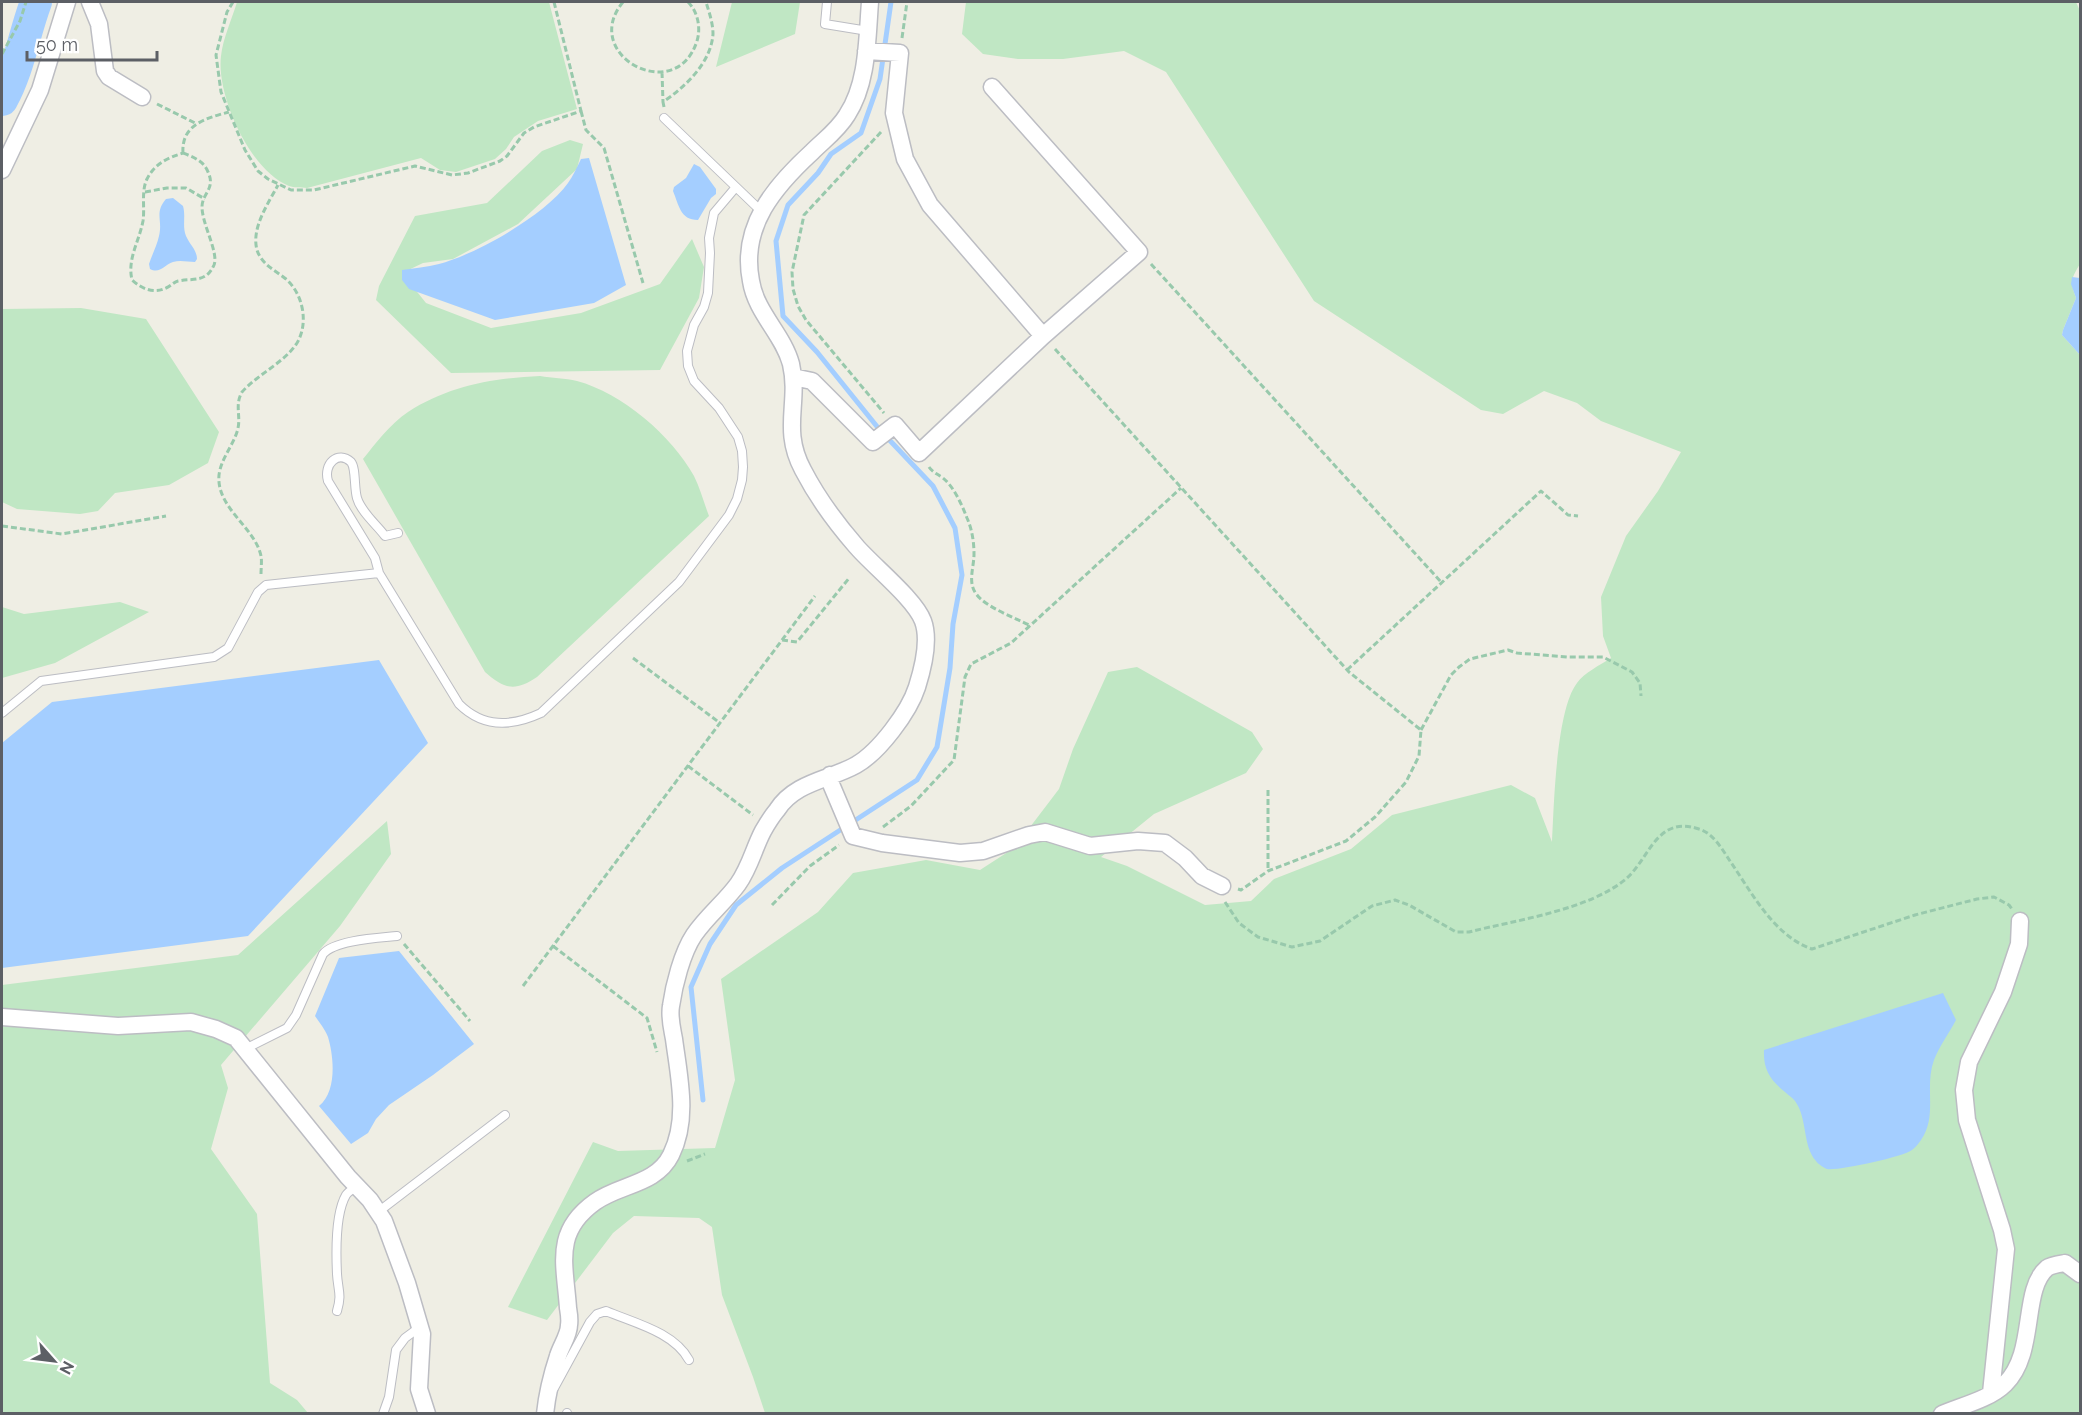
<svg xmlns="http://www.w3.org/2000/svg" width="2082" height="1415" viewBox="0 0 2082 1415" font-family="Raleway,sans-serif">
<rect width="100%" height="100%" fill="#efeee4"/>
<path fill="#c0e7c4" d="M237,2h312l28,107 -39,12 -24,16 -8,12 -11,10 -39,13 -16,-2 -19,-12 -114,30c-6,-1 -13,0 -18,-2 -39,-15 -73,-91 -68,-130 2,-18 11,-37 16,-54z
M732,2h68l-5,32 -79,33z
M966,2h1110l4,9v253c-9,15 -10,17 -4,34l-13,32 -1,5 18,20v1058h-1315l-12,-36 -31,-82 -10,-68 -13,-9 -65,-2 -21,17 -66,87 -39,-13 85,-165 25,9 97,-3 20,-68 -14,-101 97,-67 35,-39 73,-13 54,10 34,-22 45,-59 14,-40 35,-77 29,-5 115,65 11,17 -17,24 -92,41 -53,43 26,9 78,39 46,-4 23,-22 77,-30 41,-34 119,-30 24,13 17,44c2,-36 4,-132 25,-159 7,-10 23,-18 34,-25l-8,-22 -2,-39 25,-61 32,-45 23,-39 -80,-31 -24,-18 -33,-12 -41,23 -22,-4 -167,-109 -148,-229 -42,-21 -61,8h-45l-35,-5 -21,-20z
M570,140l13,4 -6,25 -59,55 -65,35 -30,4 -21,10 24,30 65,25 90,-15 79,-29 32,-45 12,28 -5,31 -39,72 -209,3 -75,-73 3,-14 36,-70 72,-13 55,-52z
M81,308l65,11 73,113 -11,31 -39,22 -54,8 -17,18 -18,3 -63,-5 -15,-7v-193z
M540,376c12,2 25,2 37,5 45,12 95,55 117,95 6,12 10,27 15,40l-172,161c-22,15 -33,12 -52,-5l-122,-213c13,-16 27,-35 45,-47 40,-26 85,-34 132,-36z
M120,602l29,10 -94,51 -53,15v-71l22,7z
M387,821l4,33 -51,72 -119,139 7,23 -17,61 46,65 13,169 27,17 11,13h-306v-428l236,-30z"/>
<path fill="#a4ceff" d="M589,158l37,127 -32,18 -99,17 -86,-31 -7,-9v-10c12,-2 25,-3 37,-6 38,-10 106,-49 129,-81 5,-7 9,-16 13,-24z
M694,164l6,3 16,22v5l-5,4 -13,22c-18,0 -19,-15 -25,-29l1,-4 12,-9z
M173,198l10,8c3,10 -1,20 3,30 4,9 11,14 11,23l-2,3c-7,0 -15,-2 -22,0 -9,3 -13,12 -23,7l-1,-5c3,-9 8,-19 10,-28 4,-16 -5,-23 7,-37z
M2072,277l8,1v77l-18,-20 1,-5 13,-32 -5,-14z
M379,660l49,83 -180,193 -246,32v-225l50,-41z
M399,951l75,93 -41,31 -44,30 -13,14 -8,14 -17,11 -32,-38c18,-14 15,-49 9,-69 -3,-8 -9,-15 -13,-21l24,-58z
M1943,993l13,27c-7,13 -17,27 -22,40 -10,27 4,56 -13,80 -2,3 -6,8 -9,10 -9,7 -74,21 -85,19 -3,-1 -9,-5 -11,-8 -14,-16 -8,-42 -21,-60 -2,-3 -7,-6 -10,-9 -15,-12 -22,-23 -21,-42z"/>
<g fill="none" stroke-linecap="round" stroke-linejoin="round">
<path stroke="#a4ceff" stroke-width="5" d="M703,1100l-12,-113 19,-43 26,-39 46,-37 135,-88 20,-33 13,-79 3,-44 9,-49 -7,-47 -22,-42 -54,-57 -62,-77 -34,-36 -7,-75 12,-36 30,-32 13,-19 30,-21 19,-54 11,-77"/>
<path stroke="#a4ceff" stroke-width="32" d="M2,100c17,-31 22,-66 34,-98"/>
<g stroke="#bcbdc3" stroke-width="10">
<path id="service" d="M827,2l-2,22 43,7
M664,118l97,93
M379,573l-4,-15 -47,-77c-5,-17 10,-31 23,-19 5,6 3,26 6,36 4,14 20,27 28,38l13,-3
M2,713l39,-32 173,-24 14,-9 30,-56 8,-7 113,-12 80,131c24,24 52,23 82,9l138,-131 50,-67 8,-16 5,-19 1,-13 -1,-16 -4,-14 -19,-29 -25,-27 -6,-15 -1,-15 7,-26 10,-18 4,-14 2,-40 -1,-15 5,-25 22,-26
M245,1049l42,-21 9,-13 27,-61c12,-14 55,-16 74,-18
M378,1212l127,-97
M337,1311c5,-17 1,-20 0,-37 -1,-21 -2,-60 9,-79 2,-3 8,-7 11,-9
M554,1388l36,-66 7,-8 9,-3c28,12 68,21 83,49
M383,1414l6,-17 7,-47 9,-12 15,-11
M567,1414v-1"/>
</g>
<g stroke="#bcbdc3" stroke-width="19">
<path id="minor" d="M90,2l9,22 6,47 4,6 33,20
M866,51l34,2 -6,60 11,46 25,46 113,131
M2,170l38,-80 27,-88
M793,377l19,4 61,61 22,-17 24,28 124,-117 96,-84 -147,-165
M830,775l1,9 22,52 29,7 78,10 23,-2 46,-16 16,-3 45,14 48,-5 27,2 20,15 17,18 20,10
M2,1017l116,9 73,-4 25,7 20,9 112,139 22,23 14,21 23,62 15,51 -3,55 8,25
M1991,1393l15,-144 -4,-19 -35,-110 -3,-30 5,-28 34,-70 16,-48 1,-23
M545,1414c2,-19 7,-40 13,-58 3,-10 11,-21 11,-31 1,-6 0,-11 -1,-17 -3,-44 -15,-76 27,-106 25,-18 61,-17 76,-47 18,-36 8,-78 3,-116 -2,-11 -5,-22 -3,-33 3,-21 11,-53 23,-71 13,-19 31,-33 44,-51 12,-17 16,-36 25,-53 4,-7 9,-15 14,-21 18,-28 52,-30 79,-45 23,-13 53,-53 61,-78 6,-19 13,-47 6,-66 -8,-22 -51,-56 -67,-75 -20,-23 -39,-49 -53,-76 -22,-41 -3,-67 -12,-106 -8,-30 -35,-51 -40,-83 -11,-55 24,-95 61,-129 12,-12 26,-22 35,-37 21,-32 20,-76 23,-113
M1942,1414c19,-8 48,-15 63,-30 32,-31 16,-94 42,-116 4,-3 12,-4 18,-5l15,11"/>
</g>
<path stroke="#98c9ac" stroke-width="3" stroke-dasharray="6 3" stroke-linecap="butt" d="M233,2l-6,10 -11,43 5,37 24,58 13,21 10,8 23,11h23l101,-24 37,9 16,-2 32,-12 7,-5 17,-23 10,-6 47,-16 -27,-109
M623,2c-44,53 53,105 74,39 4,-13 1,-29 -9,-39
M902,38l5,-36
M2,54l18,-33 6,-19
M662,72l1,30
M157,104l38,19
M664,107l-1,-5c22,-15 48,-39 50,-68 0,-11 -4,-22 -7,-32
M581,111l5,19 18,18 39,135
M881,132l-77,83 -12,57 1,17 5,17 8,14 78,93
M183,153c10,4 21,8 25,19 8,17 -6,21 -6,35 0,17 17,46 12,58 -8,18 -21,13 -36,16 -4,1 -7,5 -12,7 -12,6 -24,1 -34,-8 -5,-21 7,-38 11,-59 2,-13 -2,-30 4,-42 8,-16 21,-21 36,-26z
M183,153c-2,-29 24,-35 46,-41
M145,192l22,-4h19l19,11
M1151,264l291,319
M1055,349l294,323 72,58 -2,26 -13,26 -31,35 -29,24 -78,30 -27,19 -3,-1
M929,467c4,6 9,7 14,11 11,9 19,27 24,40 5,11 7,24 7,36 0,14 -7,29 3,41 9,12 38,23 52,30
M2,526l60,8 104,-18
M261,574c0,-6 1,-13 0,-18 -6,-29 -45,-48 -42,-81 2,-16 13,-28 18,-43 5,-15 -3,-26 5,-40 16,-18 42,-29 55,-49 12,-20 6,-49 -11,-64 -11,-9 -24,-14 -29,-29 -6,-22 11,-46 21,-65
M782,640l15,2 53,-65
M633,658l87,65
M1347,670l194,-179 27,24 10,1
M1421,730l30,-55 8,-8 11,-8 38,-9 9,3 50,4h36l29,15 8,11 1,13
M688,766l65,49
M1268,790v81
M883,827l28,-21 43,-46 11,-83 6,-13 40,-21 170,-155
M1225,902l14,21 19,14 34,10 28,-6 52,-35 23,-6 14,5 47,27h13c47,-12 121,-22 158,-54 23,-21 30,-63 72,-49 14,4 23,20 31,32 22,32 44,75 82,88l103,-34 62,-16 17,-2 15,8 3,4
M772,905l38,-39 29,-21
M404,944l66,77
M553,946l94,72 10,34
M523,986l292,-390
M687,1161l18,-7"/>
<use href="#service" stroke="#fff" stroke-width="8"/>
<use href="#minor" stroke="#fff" stroke-width="16"/>
</g>
<rect width="2082" height="1415" fill="none" stroke="#5c5f65" stroke-width="6"/>
<g transform="translate(54 1361) rotate(118)" stroke="#ffffff" stroke-width="4.5" paint-order="stroke">
<path d="M0-4.5L10 22L0 15L-10 22Z" fill="#5c5f65"/>
<text y="-9" font-size="16" font-weight="bold" text-anchor="middle" fill="#5c5f65">N</text>
</g>
<path d="M27 51v9h130v-9" fill="none" stroke="#5c5f65" stroke-width="3"/>
<text x="36" y="51" font-size="18" fill="#5c5f65" stroke="#ffffff" stroke-width="4.5" paint-order="stroke">50 m</text>
</svg>
